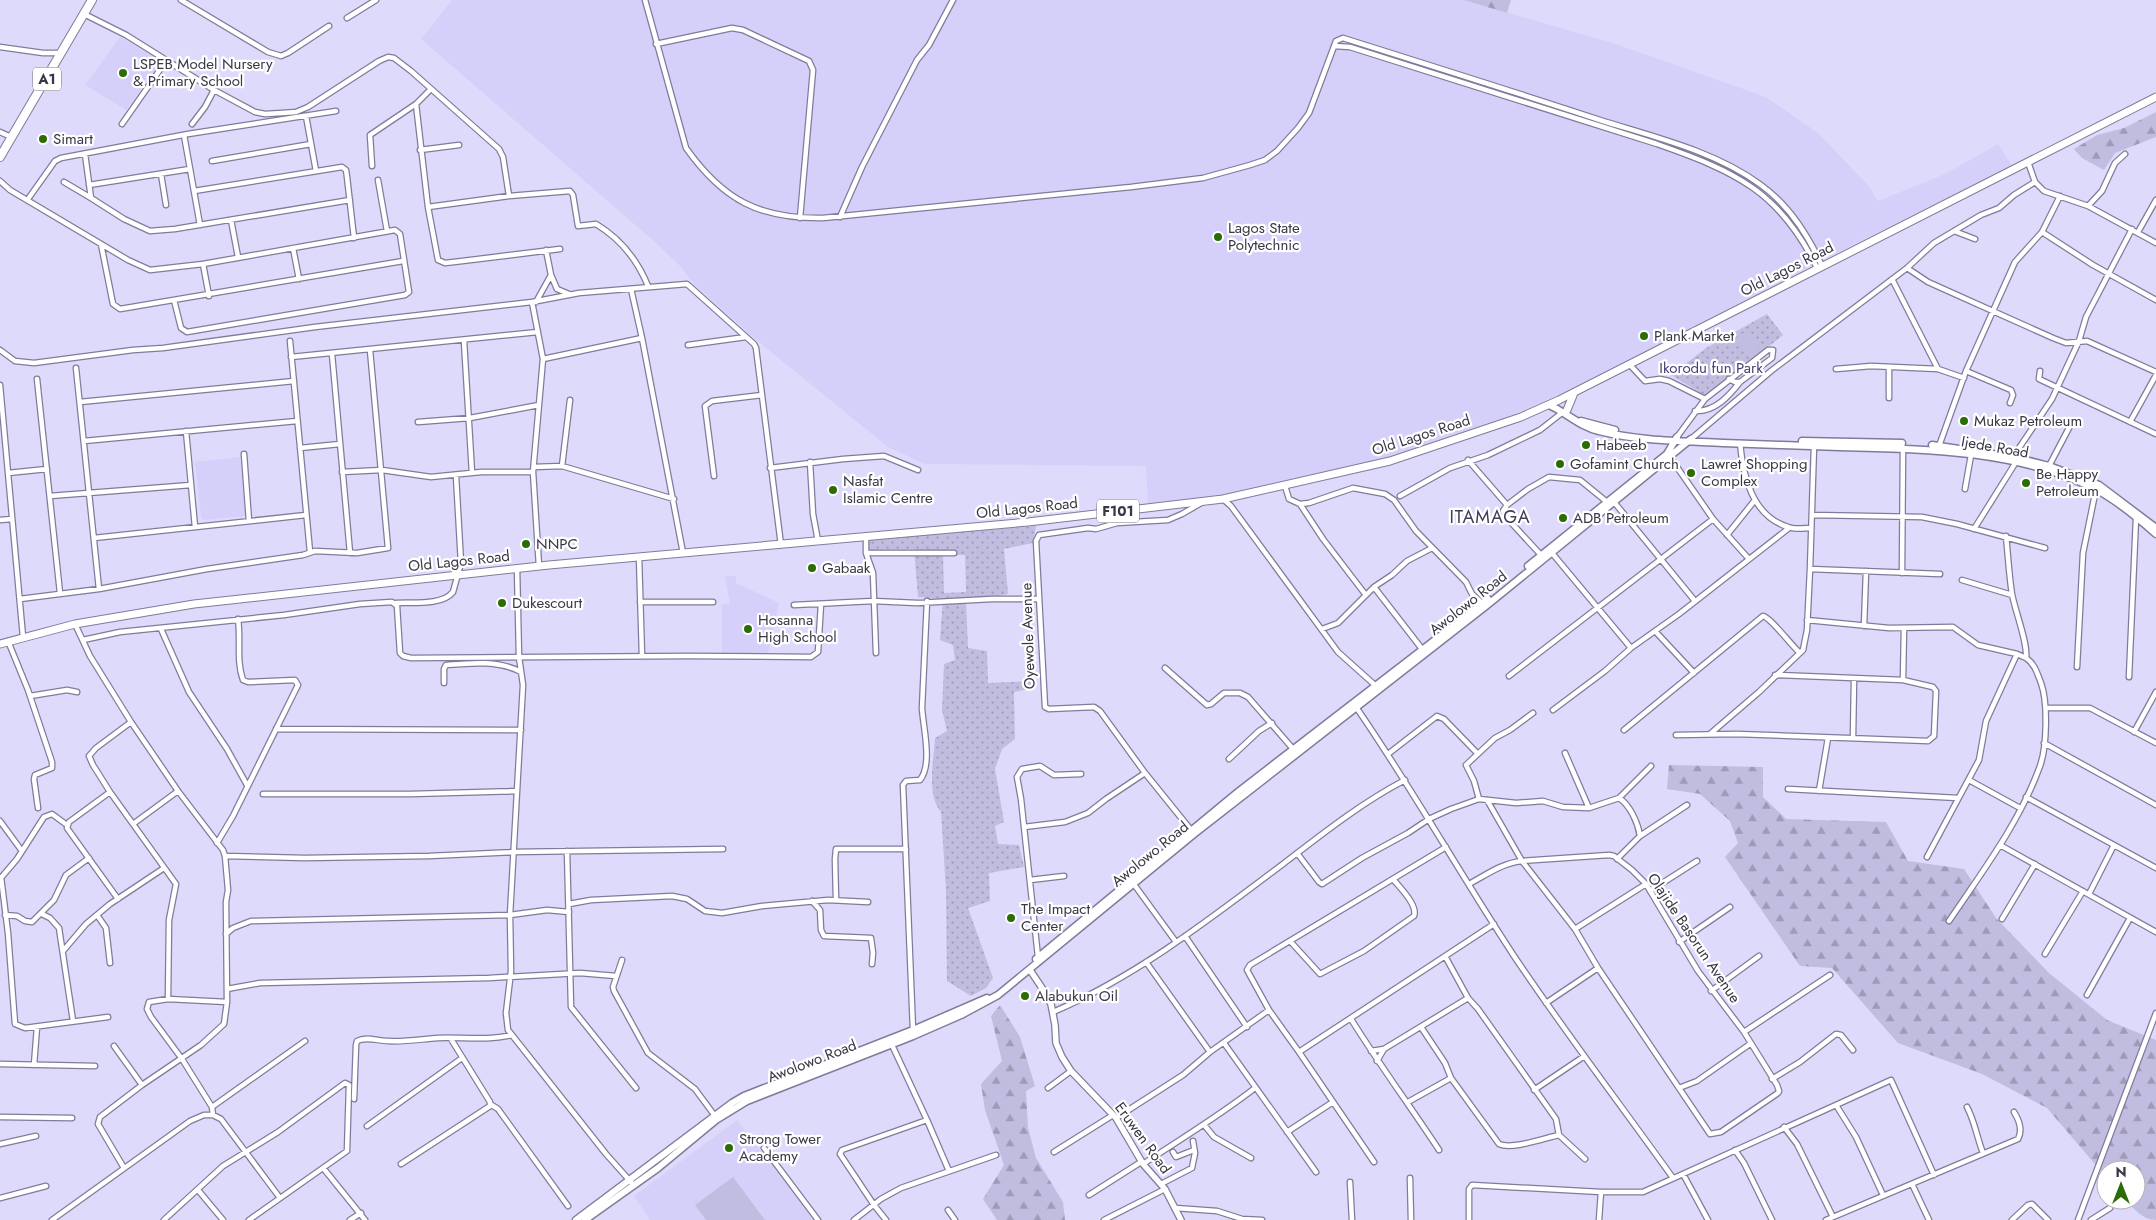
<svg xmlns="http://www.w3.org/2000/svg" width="2156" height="1220" viewBox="0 0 2156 1220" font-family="Jost,sans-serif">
<defs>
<pattern id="grass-dots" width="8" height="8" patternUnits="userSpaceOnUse" patternTransform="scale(1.25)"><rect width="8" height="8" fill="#c1bde0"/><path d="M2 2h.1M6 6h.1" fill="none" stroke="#9e9ab7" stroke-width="1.8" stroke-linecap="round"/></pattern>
<pattern id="forest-firs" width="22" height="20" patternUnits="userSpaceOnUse" patternTransform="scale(1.25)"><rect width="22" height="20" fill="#c1bde0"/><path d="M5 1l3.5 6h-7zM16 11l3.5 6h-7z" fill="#9e9ab7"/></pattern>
</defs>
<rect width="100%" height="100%" fill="#dedafc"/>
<path fill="#d5d0f9" d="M452,0h1012l152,44 150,53 52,36 50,52 10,16 67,-27 53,-30 14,22 -210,104 -184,96 -73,35 -76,33 -115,33 -71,17 -67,13 -68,6 -2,-37 -221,-2 -37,-17 -128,-104 -65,-58 -16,-20 -23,-22 -235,-204z
M120,37l41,24 -35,49 -41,-25z
M240,457l6,59 -42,4 -3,-3 -6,-55z
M725,576h11v7l43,20 -11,50h-46v-49h8z
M737,1120l77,100h-164l-16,-24z"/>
<path fill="url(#grass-dots)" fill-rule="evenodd" d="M1767,314l16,21 -77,61 -35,-21 35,-27z
M1036,526l-3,17 -29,6 4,45 -42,8 2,46 19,3 1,32 46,-2 1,7 -21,4 1,47 -13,10 -7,20 9,53 -9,4 3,18 21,1 5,22 -35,6 1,28 -22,7 25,70 -7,10 -15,8 -24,-15 -1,-91 -5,-78c-15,-18 -7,-52 -6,-74l12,-7 -5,-21 2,-46 11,-4 -2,-15 -13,-5 3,-41 -25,-2 -4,-48 -46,1 -7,-10zM943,555h22l1,37 -22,1z"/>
<path fill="url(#forest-firs)" d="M1464,0h47l-4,13z
M2156,112v25l-41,16 -11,17 -22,-12 -8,-9 23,-14 27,-7z
M1669,765l94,2v30l23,22 100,3 22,39 56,8 32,49 53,55 58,47 49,20v180c-13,0 -22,-11 -30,-20h10v-30h-30v7l-59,-69 -65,-34 -84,-31 -66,-75 -32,-2 -75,-109 13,-14 -8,-22 -30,-27 -33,-5z
M1000,1005l20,32 15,49 -9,5 2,37 8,30 27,44 2,18h-68l-14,-21 21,-34 -19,-55 -4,-26 21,-23 -11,-45z"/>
<path fill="#c1bde0" d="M1746,331l15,20 -10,8 -16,-20z
M733,1177l32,43h-59l-11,-15z"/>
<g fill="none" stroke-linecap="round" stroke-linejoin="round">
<g stroke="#807b9a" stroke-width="7">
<path id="minor" d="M181,0l87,52 13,4 7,-3 41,-27
M645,0l41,148c37,52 73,71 137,70l308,-31 72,-9 47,-13 15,-5 12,-9 21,-23 11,-15 27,-72 7,-3c86,27 172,54 257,82 54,17 115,31 161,65 29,21 47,50 61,81
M84,14l42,21 88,55 41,22 10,2 17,-1 14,-1 12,-5 71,-46 9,-4 6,1 17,13 88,78 4,8 6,39
M347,18l29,-18
M656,44l76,-16 11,2 66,31 4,9 -13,148
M1334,46l16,1 19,6 288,91c77,27 123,47 160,124
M0,47l43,6h18
M416,104l12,103 10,53 7,3 9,-1 106,-13
M306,116l10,55
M122,124l44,-63
M192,124l13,-17 9,-17
M0,132l11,5
M184,135l16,90
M420,150l39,-5
M85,154l6,44 33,21 26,12 25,-2 175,-29
M212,161l99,-17
M2028,162l7,20 9,9 44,15 68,37
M372,166l-2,-31 46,-31 15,-15
M161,174l5,31
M378,180l9,51
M0,181l10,9 118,70 22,10 53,-6 192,-34 5,4 9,58 -4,3 -218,37 -6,-4 -7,-28
M64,182l27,16
M89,185l101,-16
M194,191l148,-24 4,3 1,7 7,61
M28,199l27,-38 6,-3 127,-24 148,-23
M2088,206l14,-15 13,-28 10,-9
M428,207l81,-11 61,-5 3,4 5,31 18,-2c25,15 41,35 52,62
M840,217l22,-50 55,-107 12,-15 24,-45
M231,220l7,37
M1954,231l21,8
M2042,232l51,33 63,35
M2138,232l18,-32
M101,244l12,60 7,5 283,-48
M293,248l6,31
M203,264l6,32
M1907,268l21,14 125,56 13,5 21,-2 69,31
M551,275l6,14 12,5
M1892,279l46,90
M631,289l11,49 41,215
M532,302l11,57 -10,113 6,94
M536,302l15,-27 -5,-25
M290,341l20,211
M464,341l8,132
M688,345l58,-8
M0,350l15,11 19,2 99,-13 30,-2 152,-21 217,-25 47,-9 108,-9 67,60 2,4 25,197
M332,354l18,199
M291,357l247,-25
M543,359l99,-21
M1630,365l15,16 15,-2 9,2 36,18
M1889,367v31
M76,368l23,221
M1836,369l35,-3 67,3 26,9
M1966,371l45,19 2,5 -3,8
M2040,371l-1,8 117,55
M37,379l23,214
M0,385l23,252
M80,402l214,-21
M1695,411c20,1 34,-15 45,-29
M418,422l52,-4 69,-13
M2130,422l26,-47
M186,431l9,96
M1677,437l28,-38 63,-49h5l-1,8 -32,24h-5l-6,-3
M1691,439l80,-68 136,-103 27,-25 47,-28 18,-7 15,-13 21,-13
M84,441l213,-20
M1740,443c3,33 12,73 48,84 7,3 16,1 23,1
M1939,446l27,-75 49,-109 27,-30 18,-36
M300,448l40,-4
M244,454l5,67
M1670,457l43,62 36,40
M2013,457l39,-58 27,-58 7,-24 46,-88
M1468,460l39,45
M810,462l3,52 5,27
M562,466l8,-66
M2049,466l21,-40
M534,467l28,-1 112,33
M770,468l73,-9 41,-3 34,14
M342,472l40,-2 49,7 50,-5h52
M8,473l39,-4
M714,476l-9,-70 7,-5 50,-6
M1285,486l4,13 11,5 9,-1 44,-15 32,6 9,6 22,31 50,51 6,12 10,9
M1965,489l6,-34
M50,496l141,-11
M1400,496l50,-28 38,-13 52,-25 23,-18
M1223,499l8,7 107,146 38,34
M1614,502l81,99
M1300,504l23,35 42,55
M1812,515l110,2 35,7 88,24
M0,520l12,-1
M1974,529l42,-67
M1727,535l28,-35
M866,537v16l7,20 3,80
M94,538l212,-23
M866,553h88
M1552,553l79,95
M1541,555l-36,-39 -2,-5 4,-6 21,-16 21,-12 31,3 27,22
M639,557l3,99
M517,568l2,89 4,28 -13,230 1,56 -5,42 2,17 4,5 94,119 25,28
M1810,569l130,5
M1902,573l1,-126
M1962,580l50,15
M1374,587l48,62
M20,599l79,-10 108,-20 96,-14 12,-4 42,2 31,-5 -18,-198
M640,602h73
M396,603c16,-1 46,3 57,-11l8,-29 -5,-87
M794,605l79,-4 44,2 75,-4h47
M1807,620l82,8 64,-1 25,18 39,9 9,4
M75,624l15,32 41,66 47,69 45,59 2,6 3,34 -2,12 1,100 -3,22 -23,21 -59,40 -42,32 -2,7 26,44
M1864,626l2,-55
M161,629l28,63 38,57 20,36
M1322,629l16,-6 36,-36 18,-12 15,-14 25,-13
M1655,631l39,42
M83,640l37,-8 164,-17 76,-11 32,-2 5,4 3,47 3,3 8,2 277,-2 123,1 7,-5 3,-48
M8,641l20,49 24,72v6l-17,7 -1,4 4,29
M2077,667l6,-114 13,-64
M1165,668l42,37 4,-1 13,-11h16l8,4 46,53
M1509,676l204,-157
M2129,677l7,-159
M1903,680l1,-52
M444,683v-14l2,-4c24,-2 53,-5 75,7
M30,696l37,-6 10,2
M1356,707c56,81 104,167 158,249 51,76 106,148 159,222
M2046,708h44l66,35
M1553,710l52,-39 26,-23 48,-34 110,-86
M131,722l-35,26 -7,8 4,9 17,27 66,92 -7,36 -1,79
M276,729l245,1
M1624,730l139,-114c7,1 29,30 37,37
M2134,732l22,-40
M1710,734l49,-42 44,-42 4,-20 3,-61 4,-123
M1676,735l61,-1 191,7 6,-5 2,-45 -3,-4 -30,-7 -128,-5
M1853,737l1,-58
M2044,743l112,62
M1565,753l24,55
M1388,754l49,-38 7,3 33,34
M1229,759l30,-28 13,-8
M1969,780l51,28
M1788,789l170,9
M1819,791l9,-53
M110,792l-41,30 -2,6 51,71
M263,794h148l105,-3
M2026,797l130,71
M1479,799l-5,-18 -8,-16 29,-27 15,-8 23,-17
M0,821l22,30
M133,824l45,-33
M1024,827l41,-5 23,-9 18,-14 39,-26
M1191,830l-46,-57 -45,-62 -6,-4 -45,2 -4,-2 -9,-166 3,-6 49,-7 8,1 21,-6 51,-3 14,-6 19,-11
M1640,836l47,-31
M217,843l16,-27 65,-131 -3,-5 -47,2 -5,-2c-7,-19 -2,-41 -5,-61
M2000,845l156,87
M567,851l4,156 65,81
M1297,853l22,29 3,2 40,-26 46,-25 21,-14 22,-10 28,-10 37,4 27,-2 20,6 26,1 30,-10 32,-32
M225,856l80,2 124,-2 84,-4 210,-3
M1927,857l52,-97 7,-39 31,-67
M1617,859l23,-23c-2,-13 -10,-31 -21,-38
M1,877l7,56 7,91 10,4 83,-11
M0,879l17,-20 27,-42 8,-3 15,11
M1030,880l34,-4
M1133,883l43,59
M1469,884c17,-9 33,-21 53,-23l87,-6 5,1 18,14 14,14 52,87 46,61 33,53 2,6 -1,2 -57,39 -11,2 -112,-166 -23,-39 -53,-68 -35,-61
M1650,891l47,-30
M2089,894l25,-49
M836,900l-1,-41 1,-10h70
M812,901l8,9 1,20 3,6 47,2 2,15 -1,11
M569,904l22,-4 81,-4 15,3 18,12 17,2 40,-7 66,-6 40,2
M42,914l8,4 9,10 14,93
M5,915l12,1 8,5 7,1 22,-22 12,-25 23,-17
M97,915l9,13 4,35
M2002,919l33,-55
M1949,921c33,-49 71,-99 91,-155 7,-19 8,-64 1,-83 -4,-10 -6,-19 -15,-25 2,-15 -11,-47 -14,-64 -3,-19 -4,-39 -6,-58
M1575,929l71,-45
M226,934l7,-6 18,-7 259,-6 37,-5 22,2
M1185,936l62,91
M1290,941l30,33 44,-23 50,-35c4,-11 -14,-28 -21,-37
M1679,942l51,-35
M63,951l23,-27 24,-20 54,-36
M2045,954l38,-63
M1445,956l23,42 10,11 78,110 3,16
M1038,957l-17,-158 -4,-22 5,-8 18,-3 14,9 27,-1
M622,960l-9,27 1,4 34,62 47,36 20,27
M1146,962l64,90
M227,989l33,-6 229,-5 91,-5 36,3
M1711,991l48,-35
M2087,995l43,-77
M1546,1003l52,-35
M1053,1012c84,-36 157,-93 230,-148 39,-30 78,-61 122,-84
M1351,1019c28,45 59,87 88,131
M1421,1027l24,36 6,15
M913,1030l-10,-245 3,-4 14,-1c13,-16 3,-53 2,-72l5,-107
M1744,1032l86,-57
M1224,1043l92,129
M892,1045l35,75 22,51
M114,1046l28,39
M1371,1051l13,-2 84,-51
M1299,1052l195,-128
M1377,1061l7,-12
M0,1064l95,2
M34,1065l3,-38
M1772,1079l28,-17 36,-28 5,1 12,15
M1048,1088l23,-17
M1679,1088l18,-7 53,-37
M1534,1090l49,-33
M354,1099l2,-54 1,-4c9,-5 21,0 31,0 17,1 34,-2 50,-3 25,-1 49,3 74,-3
M1408,1102l43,-24 48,66c13,6 46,-6 60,-9l26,24
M490,1104l8,5 70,97
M1836,1105l55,-25 43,95
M212,1107l93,-66
M1967,1107c8,15 10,31 16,46
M213,1115l-1,-8 -30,-48 -31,-42 -4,-8 2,-7 19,-3 59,3
M0,1117l72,1
M1116,1118l67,-43 27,-23 59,-42
M367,1126l95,-68
M1205,1126l9,11 37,21
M1784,1127l13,17 36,73
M1287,1132l46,-30
M0,1144l36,-8
M764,1148l54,72
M1735,1150l9,13 28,57
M1054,1152l59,-37
M1173,1152l3,5 18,-7
M1374,1162l-75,-110 -30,-42 -22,-40 3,-5 196,-118
M401,1164l89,-58v-4l-39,-63
M1143,1164c38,-25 76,-48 112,-76
M324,1169l41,51
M1683,1174l25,46
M1410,1178l1,42
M1350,1182l2,38
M1161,1184l31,-16 3,-15 -2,-12
M1912,1184l17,36
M198,1190l25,30
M1089,1195l52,-33
M0,1198l46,-12
M1175,1208l42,3 25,8 20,1
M948,1210l7,10
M52,1220l138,-99 14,-6h9l8,4 59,79
M164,1220l59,-54 55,-34 67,-49 4,2 -2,66 -98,69
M350,1220l11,-7
M854,1220l27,-21 20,-11 95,-33
M886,1220l-12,-15 -34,-51 2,-4 85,-30
M1104,1220l61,-31
M1469,1220v-31l3,-4 129,7h42l193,-87 20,32 27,58
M1599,1220l2,-28
M1826,1220l192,-81c5,-9 1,-19 -4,-27
M2012,1220l16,-15 4,-1 16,16
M2078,1220l78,-207
M2091,1220l19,-12"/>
</g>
<g stroke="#807b9a" stroke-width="8">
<path id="tertiary" d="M1030,970l14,21 7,13 4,21 1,18 6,14 9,14 45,47 27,46 22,25 16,31"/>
</g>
<g stroke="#807b9a" stroke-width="9">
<path id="secondary" d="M1549,405c17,7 31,22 50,26 39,10 83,10 124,12 39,1 78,3 117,4 85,2 178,3 255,42 22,11 43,29 61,45
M1581,421l34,9
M1802,441l100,2
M1932,445l81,12 36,9 50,19 57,43
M1528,566l139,-112 10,-17
M1036,959l202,-167 250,-193
M576,1220l156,-117 12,-7 169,-66 74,-32
M585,1220l73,-52 58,-48 31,-19 166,-65 48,-21 37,-20 196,-161 292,-228 205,-167"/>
</g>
<g stroke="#807b9a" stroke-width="9">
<path id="primary" d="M1567,410l7,-17
M0,644l75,-20 119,-20 355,-39 479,-43 195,-23 167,-38 131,-44 38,-17 597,-303"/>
</g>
<g stroke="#807b9a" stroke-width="10">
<path id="trunk" d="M0,157l92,-157"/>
</g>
<use href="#minor" stroke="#fff" stroke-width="4.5"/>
<use href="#tertiary" stroke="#fff" stroke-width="5.5"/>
<use href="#secondary" stroke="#fff" stroke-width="6"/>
<use href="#primary" stroke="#fff" stroke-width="7"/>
<use href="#trunk" stroke="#fff" stroke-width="8"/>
</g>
<g fill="#2b6d04" stroke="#fff" stroke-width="2">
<circle cx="123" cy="73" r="5"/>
<circle cx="43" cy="139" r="5"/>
<circle cx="1218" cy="237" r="5"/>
<circle cx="1644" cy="336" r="5"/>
<circle cx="1964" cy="421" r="5"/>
<circle cx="1586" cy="445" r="5"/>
<circle cx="1560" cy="464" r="5"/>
<circle cx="1691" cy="473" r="5"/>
<circle cx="2026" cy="483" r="5"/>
<circle cx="833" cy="490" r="5"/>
<circle cx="1563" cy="518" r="5"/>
<circle cx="526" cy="544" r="5"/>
<circle cx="812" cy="568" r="5"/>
<circle cx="502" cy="603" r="5"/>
<circle cx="748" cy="629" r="5"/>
<circle cx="1011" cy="918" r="5"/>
<circle cx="1025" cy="996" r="5"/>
<circle cx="729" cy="1148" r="5"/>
</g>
<g text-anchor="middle" stroke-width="4.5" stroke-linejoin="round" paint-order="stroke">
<g fill="#fff" stroke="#74737c" stroke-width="1">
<rect x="33" y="67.5" width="28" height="23" rx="4"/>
<rect x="1097" y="499.5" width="42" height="23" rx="4"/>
</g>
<g font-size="14" font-weight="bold" fill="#383744">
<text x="47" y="84">A1</text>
<text x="1118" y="516">F101</text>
</g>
<g font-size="15" fill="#383744" stroke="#fff" text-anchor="start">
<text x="133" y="69">LSPEB Model Nursery<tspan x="133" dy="17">&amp; Primary School</tspan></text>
<text x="53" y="144">Simart</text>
<text x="1228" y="233">Lagos State<tspan x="1228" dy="17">Polytechnic</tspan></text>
<text x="1654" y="341">Plank Market</text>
<text x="1974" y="426">Mukaz Petroleum</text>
<text x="1596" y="450">Habeeb</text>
<text x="1570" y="469">Gofamint Church</text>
<text x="1701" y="469">Lawret Shopping<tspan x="1701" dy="17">Complex</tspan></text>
<text x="2036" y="479">Be Happy<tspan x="2036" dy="17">Petroleum</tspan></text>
<text x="843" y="486">Nasfat<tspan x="843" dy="17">Islamic Centre</tspan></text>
<text x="1573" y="523">ADB Petroleum</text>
<text x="536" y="549">NNPC</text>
<text x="822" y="573">Gabaak</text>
<text x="512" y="608">Dukescourt</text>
<text x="758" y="625">Hosanna<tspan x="758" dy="17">High School</tspan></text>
<text x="1021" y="914">The Impact<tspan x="1021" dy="17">Center</tspan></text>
<text x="1035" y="1001">Alabukun Oil</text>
<text x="739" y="1144">Strong Tower<tspan x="739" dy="17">Academy</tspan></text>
</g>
<g font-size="15" fill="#383744" stroke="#fff">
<text transform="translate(1787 269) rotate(-27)" y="5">Old Lagos Road</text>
<text transform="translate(1421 435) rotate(-18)" y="5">Old Lagos Road</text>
<text transform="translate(1995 447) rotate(10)" y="5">Ijede Road</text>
<text transform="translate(1027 508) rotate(-6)" y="5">Old Lagos Road</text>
<text transform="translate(459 561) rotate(-6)" y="5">Old Lagos Road</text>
<text transform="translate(1468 603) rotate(-38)" y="5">Awolowo Road</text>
<text transform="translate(1028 636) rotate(-92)" y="5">Oyewole Avenue</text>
<text transform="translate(1150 854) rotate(-39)" y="5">Awolowo Road</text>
<text transform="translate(1694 938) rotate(56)" y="5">Olajide Basorun Avenue</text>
<text transform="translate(812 1061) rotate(-21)" y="5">Awolowo Road</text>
<text transform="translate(1143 1138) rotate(54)" y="5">Eruwen Road</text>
</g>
<g font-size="15" fill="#483d74" stroke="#fff">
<text x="1711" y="373">Ikorodu fun Park</text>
</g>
<g font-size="18" letter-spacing="1" fill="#413d59" stroke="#fff">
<text x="1490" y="523">ITAMAGA</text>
</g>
</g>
<g transform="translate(2121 1185)"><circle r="24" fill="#ffffff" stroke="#afafb4"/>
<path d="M0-4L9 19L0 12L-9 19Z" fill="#2b6d04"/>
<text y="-8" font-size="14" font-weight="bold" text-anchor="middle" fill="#383744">N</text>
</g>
</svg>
